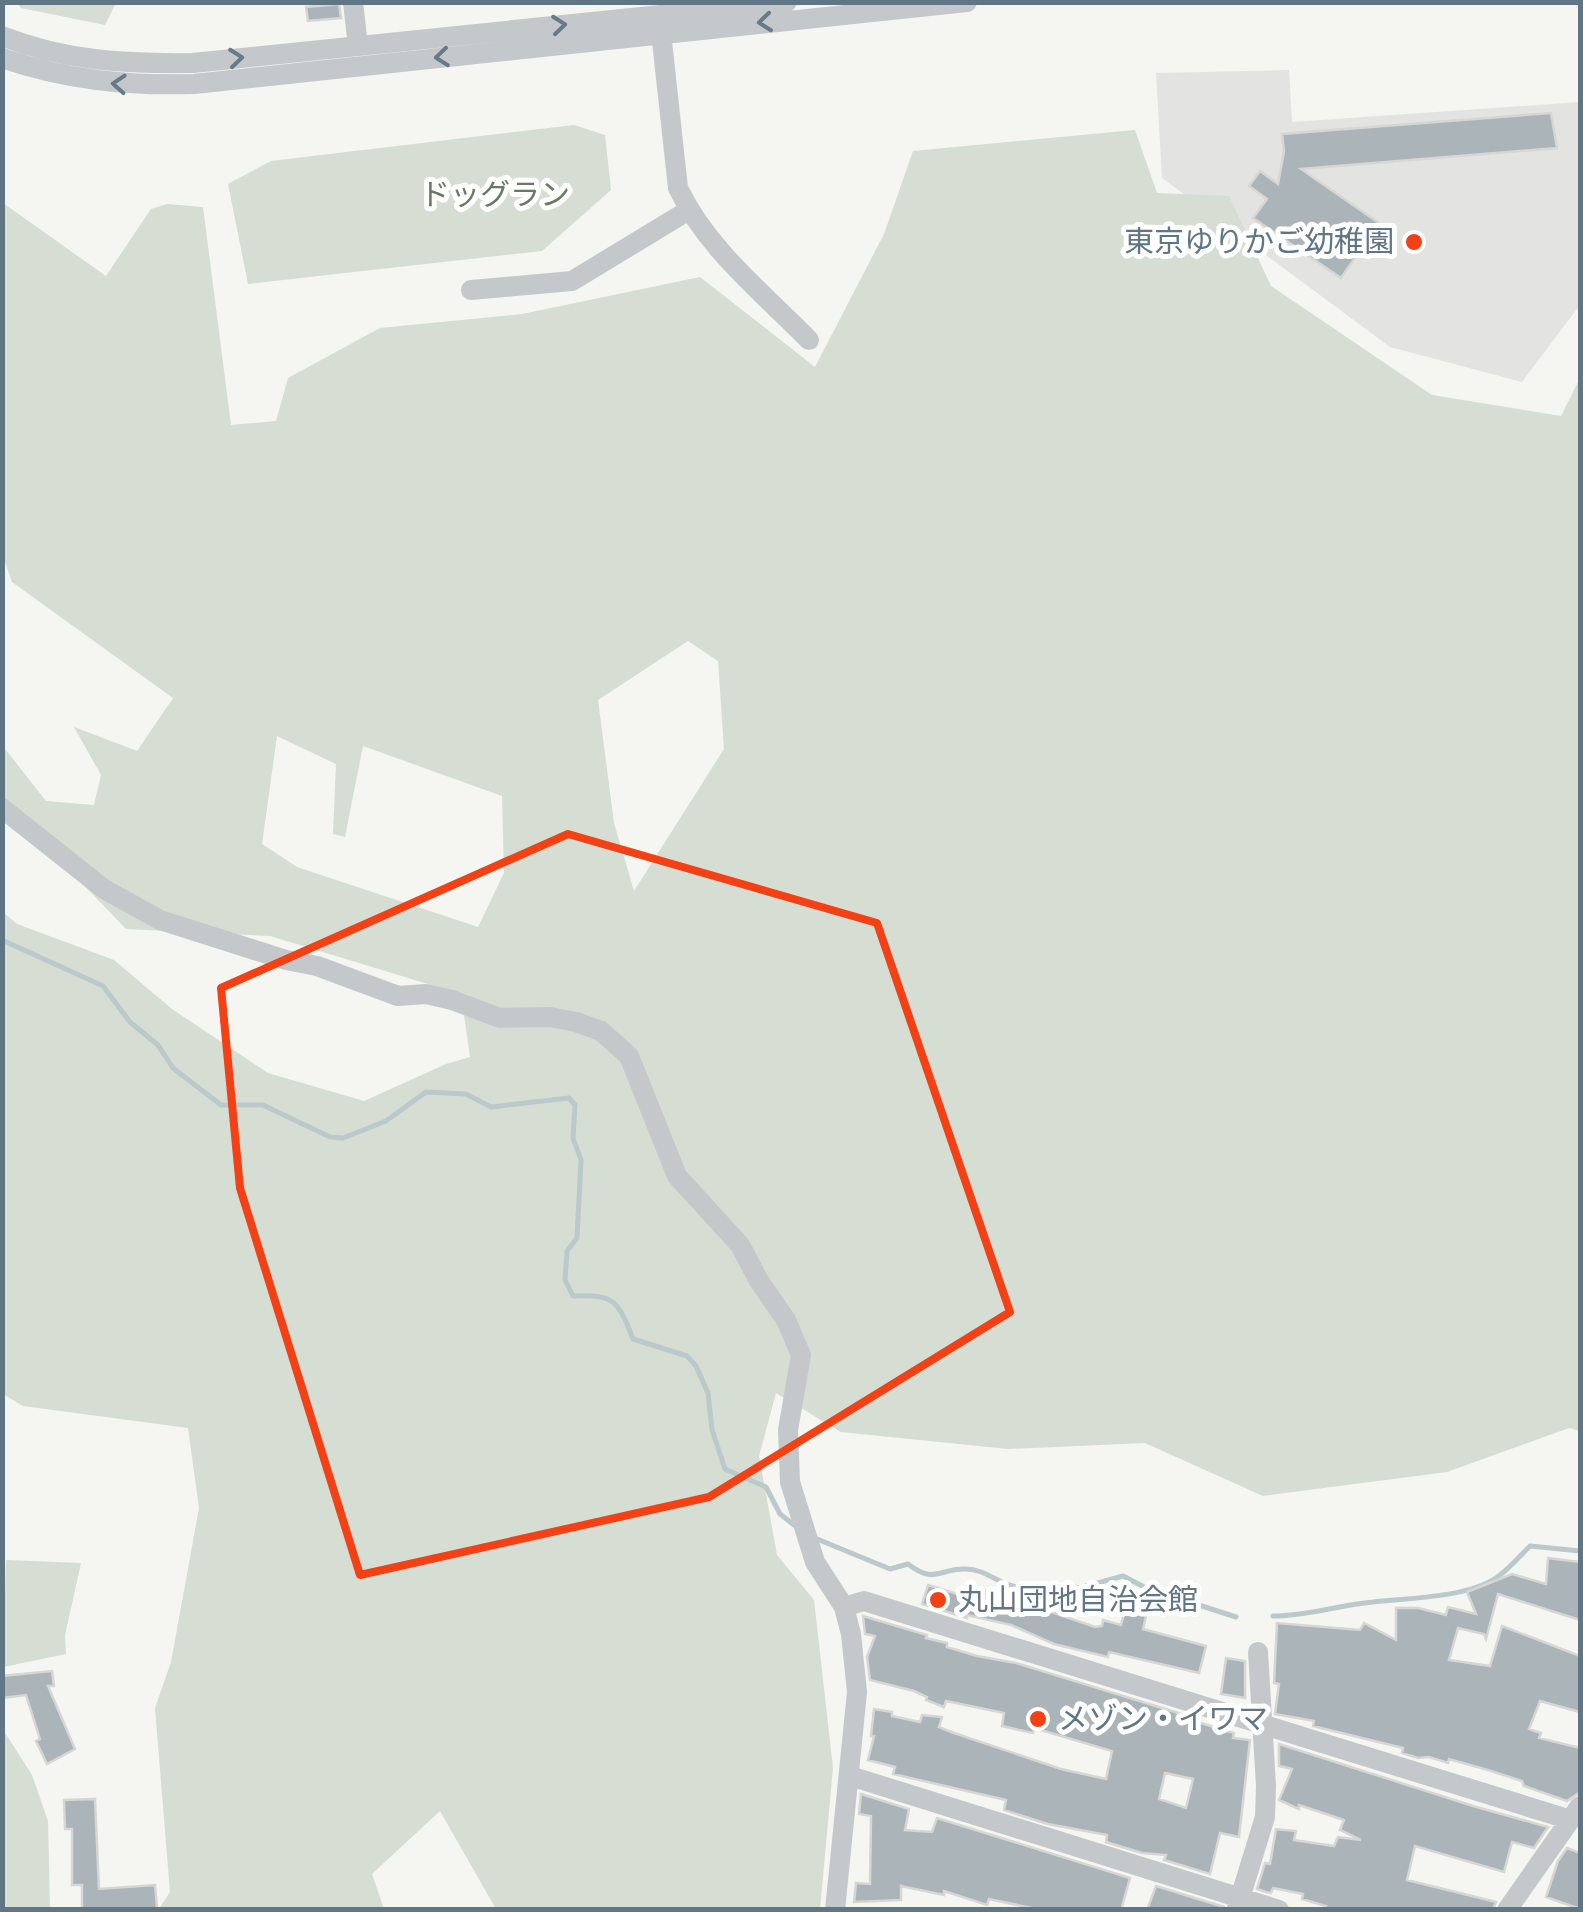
<svg xmlns="http://www.w3.org/2000/svg" width="1583" height="1912" viewBox="0 0 1583 1912" font-family="Helvetica,'Noto Sans JP',sans-serif">
<rect width="100%" height="100%" fill="#f5f5f1"/>
<path fill="#e3e4e2" d="M1289,70l3,52 288,-20v203l-58,77 -132,-35 -228,-169 -6,-105z"/>
<path fill="#d6ddd2" fill-rule="evenodd" d="M17,3h99l-11,22 -84,-17z
M574,125l31,10 6,55 -69,61 -294,33 -20,-100 43,-23z
M1135,130l22,63 72,3 42,90 161,109 129,21 19,-38v1053l-11,-3 -122,44 -184,24 -118,-53 -137,6 -167,-17 -65,-39 -17,63 18,99 37,45 19,168 -13,141h-324l-56,-98 -68,63 12,35h-225l11,-17 -15,-184 16,-46 28,-154 -11,-80 -165,-22 -20,-12v-482l14,12 97,36 58,49 96,64 96,28 82,-37 24,-7 -9,-63 -191,-58 -144,-7 -123,-128 -1,-56 44,56 48,4 7,-30 -27,-48 63,24 36,-53 -161,-116 -10,-29 1,-350 103,73 45,-67 16,-5 36,3 28,218 45,-4 12,-43 92,-50 142,-14 178,-37 115,90 69,-133 29,-83zM688,641l30,20 6,88 -90,142 -20,-68 -16,-123zM277,736l59,28 -3,70 12,3 18,-91 139,50 2,77 -26,54 -181,-60 -35,-23z
M6,1560l75,3 -16,72 1,19 -63,13z
M2,1728l30,47 16,46 2,88h-47z"/>
<g fill="none" stroke-linecap="round" stroke-linejoin="round">
<path stroke="#bbc8cc" stroke-width="5" d="M2,940l101,46 27,36 28,23 15,23 48,37h42l67,32 13,1 43,-17 40,-29 40,2 25,13 78,-9 6,7 -2,33 8,22 -4,78 -10,13 -2,29 8,16c42,-2 45,5 60,43l54,17 9,10 12,27 4,37 13,39 41,18 14,27 14,11
M817,1539l73,30 18,-5c27,21 31,4 58,5 16,0 29,11 43,16 47,14 69,3 114,-9l23,12 90,29
M1273,1616c34,0 66,-11 100,-14 36,-4 92,-4 123,-24 12,-8 23,-21 34,-32l50,5"/>
</g>
<path fill="#abb4b9" stroke="#d6d6d4" stroke-width="2.5" fill-rule="evenodd" d="M339,4l2,14 -33,3 -2,-14z
M1551,113l6,35 -256,21 78,54 -38,55 -88,-60 14,-19 -18,-13 11,-15 18,13 6,-33 -2,-17z
M1548,1558l32,4v58l-82,-26 -12,45 -2,-5 -26,-6 -9,32 41,6 12,-40 78,30v56l-40,-11 -11,28 12,4 -2,5 41,10v44l-13,9 -43,-15 -2,-5 -34,-11 -39,-11 -1,4 -19,-6 -11,1 -16,-5 1,-5 -90,-22 1,-5 -39,-7 4,-30 -5,-1 3,-60 83,7 4,-7 32,17v-32h22l28,7 2,-8 28,7 -9,-22 45,-18 34,10z
M928,1585l36,11 3,-11 22,6 -2,5 47,10 61,21 7,-1 1,-6 18,5 7,-27 21,5 -6,26 63,17 -7,27 -90,-21 -1,5 -54,-13 -43,-19 -44,-10v3l-45,-14z
M863,1616l64,19 -1,3 21,5v4l30,9 39,7 172,53v3l6,2 40,12 -1,5 17,2 -11,97 -19,-4 -10,41 -46,-14 2,-5 -24,-2 -36,-11 1,-7 -59,-11 -44,-14 2,-10 -113,-26 2,-7 -27,-7 6,-24h-3l3,-27 18,3v4l28,6 2,-7 20,2 -3,10 15,6 107,36 45,10 6,-28 -78,-23 -1,5 -31,-7 2,-13 -58,-12 -2,6 -18,-7 1,-3 -13,-6 -44,-11 -3,-23 8,-21 -10,-2zM1165,1773l28,6 -7,29 -27,-9z
M1226,1658l19,3v37l-24,-4z
M52,1671l2,15h-6l27,63 -28,15 -11,-23 4,-2 -14,-44 -24,3v-22z
M1279,1744l194,62 75,21 -14,21 -22,-6 -8,30 -89,-26 -8,34 89,22 -3,8h-169l2,-4 -24,-7 1,-5 -30,-6 -2,5 -5,-1 -9,-3 8,-26 5,1 6,-35 20,2 -2,9 40,6 4,-9 23,3 -21,-10 4,-10 -45,-15v4l-20,-9 13,-31 -13,-3z
M861,1794l48,15 -4,21 27,2 5,-14 193,60 -9,32h-80l-52,-11 -2,6 -43,-14v4l-43,-9v14l-47,2 2,-19 14,1 1,-68 -12,-2z
M95,1799l4,90 56,-4 2,23 -75,2v-25h-10v-56h-7l-1,-29z
M1567,1848l13,5v56l-34,-12 12,-36z
M1156,1886l68,21v3h-77z"/>
<g fill="none" stroke-linecap="round" stroke-linejoin="round">
<path stroke="#c4c8cb" stroke-width="20" d="M353,2l5,44
M660,23l18,165c29,61 85,105 131,152
M2,36c63,25 125,28 191,27l594,-61
M2,58c64,22 125,28 192,26l773,-82
M471,290l101,-9 117,-71
M2,808l102,81 56,31 126,40 31,6 81,30 28,-2 26,6 48,18 50,-1 26,5 25,9 28,25 48,120 63,69 19,36 27,39 15,35 -13,75 2,52 25,80 29,45 7,27 6,58 -22,218
M844,1607l20,-6 707,219
M850,1776l429,134
M1237,1908l28,-91 1,-31 -8,-134
M1507,1910l73,-104"/>
</g>
<defs><path id="oneway-chevron" d="M-2-3.5L2.5 0L-2 3.5" fill="none" stroke-width="1.6" stroke-linecap="round" stroke-linejoin="round" transform="scale(2.5)"/></defs>
<g stroke="#667a88">
<use href="#oneway-chevron" transform="translate(765 22) rotate(174)"/>
<use href="#oneway-chevron" transform="translate(559 25) rotate(-6)"/>
<use href="#oneway-chevron" transform="translate(442 57) rotate(174)"/>
<use href="#oneway-chevron" transform="translate(236 58) rotate(-6)"/>
<use href="#oneway-chevron" transform="translate(119 84) rotate(-176)"/>
</g>
<path fill="none" stroke="#f34014" stroke-width="8" stroke-linejoin="round" d="M568,834l309,89 133,389 -301,185 -349,78 -120,-387 -19,-200z"/>
<g fill="#f34014" stroke="#fff" stroke-width="4">
<circle cx="1414" cy="242" r="10"/>
<circle cx="938" cy="1600" r="10"/>
<circle cx="1038" cy="1719" r="10"/>
</g>
<g text-anchor="middle" stroke-width="10" stroke-linejoin="round" paint-order="stroke">
<g font-size="30" fill="#677b61" stroke="#fff">
<text x="495" y="205">ドッグラン</text>
</g>
<g font-size="30" fill="#617685" stroke="#fff" text-anchor="start">
<text x="1394" y="252" text-anchor="end">東京ゆりかご幼稚園</text>
<text x="958" y="1610">丸山団地自治会館</text>
<text x="1058" y="1729">メゾン・イワマ</text>
</g>
</g>
<rect width="1583" height="1912" fill="none" stroke="#617685" stroke-width="10"/>
</svg>
